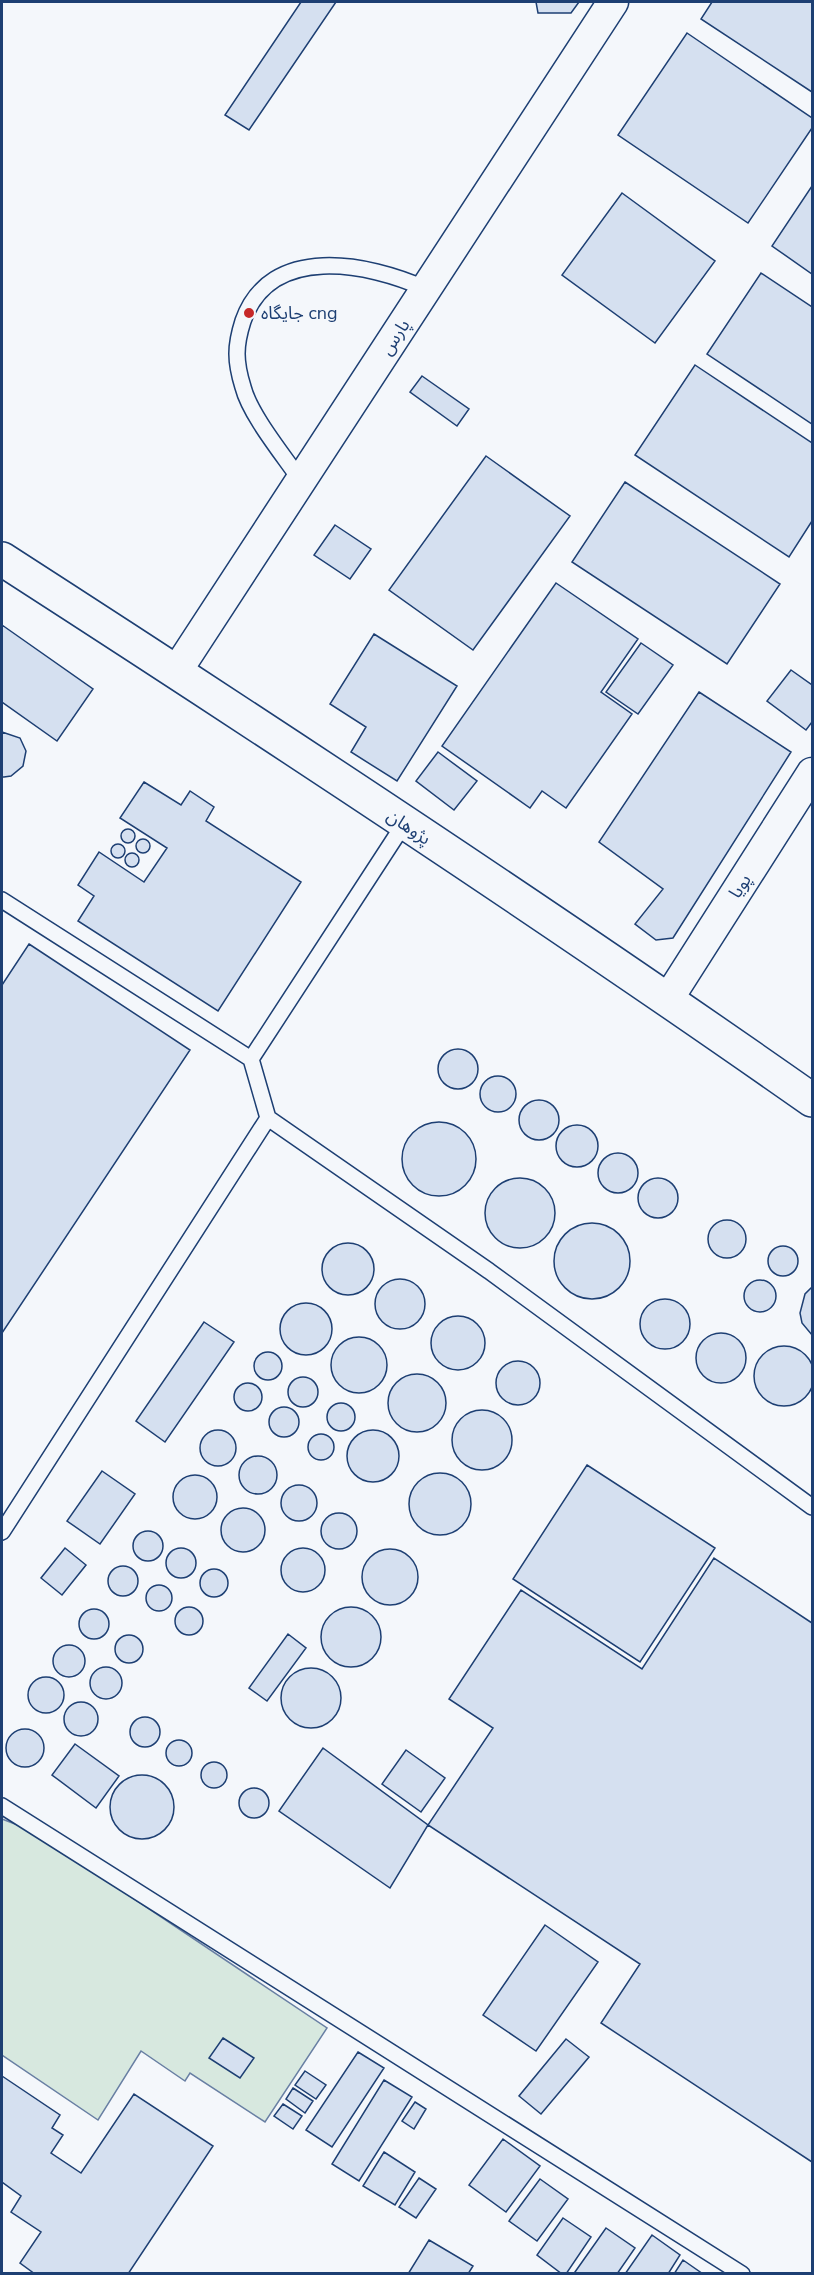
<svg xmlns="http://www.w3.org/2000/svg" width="814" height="2275" viewBox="0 0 814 2275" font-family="'Nunito Sans','Noto Sans Arabic',sans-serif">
<rect width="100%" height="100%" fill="#f4f7fb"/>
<path fill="#d7e8df" stroke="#687fa3" stroke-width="1.5" d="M2,1819l26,10 21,13 278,186 -62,94 -75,-49 -5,8 -44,-30 -43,69 -96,-65z"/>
<path fill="#d5e0f0" stroke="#1d3f73" stroke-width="1.5" d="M301,2h35l-87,128 -24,-15z
M536,2h43l-8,11h-33z
M712,2h100v90l-111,-73z
M687,33l125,85v10l-64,95 -130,-88z
M812,186v88l-40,-28z
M622,193l93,68 -60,82 -93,-68z
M761,273l51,34v117l-105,-70z
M695,365l117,78v78l-23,36 -154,-102z
M422,376l47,33 -12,17 -47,-34z
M486,456l84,60 -97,134 -84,-60z
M625,482l155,102 -53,80 -155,-102z
M335,525l36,24 -21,30 -36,-24z
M556,583l82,56 -37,53 31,22 -66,94 -24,-17 -12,17 -88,-62z
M2,625l91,64 -36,52 -55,-39z
M374,634l83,52 -60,95 -46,-29 15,-25 -36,-23z
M641,643l32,22 -35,49 -32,-22z
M791,670l21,15v37l-6,8 -39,-29z
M699,692l92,60 -118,186 -17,2 -21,-16 28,-35 -64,-47z
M2,732l18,6 6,13 -3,15 -12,10 -7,1h-2z
M438,752l39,29 -23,29 -38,-29z
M144,782l37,23 9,-14 24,16 -8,14 95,61 -83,129 -140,-90 16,-25 -16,-11 21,-33 45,30 23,-34 -47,-30z
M121 836a7 7 0 1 1 14 0a7 7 0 1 1-14 0Z
M136 846a7 7 0 1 1 14 0a7 7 0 1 1-14 0Z
M111 851a7 7 0 1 1 14 0a7 7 0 1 1-14 0Z
M125 860a7 7 0 1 1 14 0a7 7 0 1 1-14 0Z
M29,944l161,106 -188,283v-348z
M438 1069a20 20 0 1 1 40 0a20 20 0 1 1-40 0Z
M480 1094a18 18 0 1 1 36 0a18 18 0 1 1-36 0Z
M519 1120a20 20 0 1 1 40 0a20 20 0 1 1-40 0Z
M402 1159a37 37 0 1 1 74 0a37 37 0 1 1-74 0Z
M556 1146a21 21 0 1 1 42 0a21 21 0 1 1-42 0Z
M598 1173a20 20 0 1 1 40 0a20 20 0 1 1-40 0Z
M638 1198a20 20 0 1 1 40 0a20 20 0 1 1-40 0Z
M485 1213a35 35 0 1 1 70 0a35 35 0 1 1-70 0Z
M708 1239a19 19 0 1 1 38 0a19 19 0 1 1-38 0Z
M554 1261a38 38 0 1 1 76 0a38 38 0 1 1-76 0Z
M322 1269a26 26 0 1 1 52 0a26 26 0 1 1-52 0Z
M768 1261a15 15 0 1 1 30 0a15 15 0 1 1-30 0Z
M375 1304a25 25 0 1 1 50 0a25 25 0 1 1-50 0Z
M744 1296a16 16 0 1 1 32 0a16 16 0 1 1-32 0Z
M812,1287v-1v49l-10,-12 -2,-10 5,-19z
M640 1324a25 25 0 1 1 50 0a25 25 0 1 1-50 0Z
M280 1329a26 26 0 1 1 52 0a26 26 0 1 1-52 0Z
M431 1343a27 27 0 1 1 54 0a27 27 0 1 1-54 0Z
M204,1322l30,20 -69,100 -29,-21z
M696 1358a25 25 0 1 1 50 0a25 25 0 1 1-50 0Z
M331 1365a28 28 0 1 1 56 0a28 28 0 1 1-56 0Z
M754 1376a30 30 0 1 1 60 0a30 30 0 1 1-60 0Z
M254 1366a14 14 0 1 1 28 0a14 14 0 1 1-28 0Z
M496 1383a22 22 0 1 1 44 0a22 22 0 1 1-44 0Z
M388 1403a29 29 0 1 1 58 0a29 29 0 1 1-58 0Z
M288 1392a15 15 0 1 1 30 0a15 15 0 1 1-30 0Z
M234 1397a14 14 0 1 1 28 0a14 14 0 1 1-28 0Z
M327 1417a14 14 0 1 1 28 0a14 14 0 1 1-28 0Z
M269 1422a15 15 0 1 1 30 0a15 15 0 1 1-30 0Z
M452 1440a30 30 0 1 1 60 0a30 30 0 1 1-60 0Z
M347 1456a26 26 0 1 1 52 0a26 26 0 1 1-52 0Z
M200 1448a18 18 0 1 1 36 0a18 18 0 1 1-36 0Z
M308 1447a13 13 0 1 1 26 0a13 13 0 1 1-26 0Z
M239 1475a19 19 0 1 1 38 0a19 19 0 1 1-38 0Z
M587,1465l128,83 -75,114 -127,-83z
M102,1471l33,23 -35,50 -33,-23z
M409 1504a31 31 0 1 1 62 0a31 31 0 1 1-62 0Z
M173 1497a22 22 0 1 1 44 0a22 22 0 1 1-44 0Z
M281 1503a18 18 0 1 1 36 0a18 18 0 1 1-36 0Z
M221 1530a22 22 0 1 1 44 0a22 22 0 1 1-44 0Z
M321 1531a18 18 0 1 1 36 0a18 18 0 1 1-36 0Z
M133 1546a15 15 0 1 1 30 0a15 15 0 1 1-30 0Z
M281 1570a22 22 0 1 1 44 0a22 22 0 1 1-44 0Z
M65,1548l21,17 -24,30 -21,-17z
M166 1563a15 15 0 1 1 30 0a15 15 0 1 1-30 0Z
M362 1577a28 28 0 1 1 56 0a28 28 0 1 1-56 0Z
M714,1558l98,65v539l-211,-139 39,-59 -212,-139 65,-97 -44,-29 72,-109 121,79z
M108 1581a15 15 0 1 1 30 0a15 15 0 1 1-30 0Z
M200 1583a14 14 0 1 1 28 0a14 14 0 1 1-28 0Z
M146 1598a13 13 0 1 1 26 0a13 13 0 1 1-26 0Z
M175 1621a14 14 0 1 1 28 0a14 14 0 1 1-28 0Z
M321 1637a30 30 0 1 1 60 0a30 30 0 1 1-60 0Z
M79 1624a15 15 0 1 1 30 0a15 15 0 1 1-30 0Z
M288,1634l18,14 -39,53 -18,-13z
M115 1649a14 14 0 1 1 28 0a14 14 0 1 1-28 0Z
M53 1661a16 16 0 1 1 32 0a16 16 0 1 1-32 0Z
M90 1683a16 16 0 1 1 32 0a16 16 0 1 1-32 0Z
M281 1698a30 30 0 1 1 60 0a30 30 0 1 1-60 0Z
M28 1695a18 18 0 1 1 36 0a18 18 0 1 1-36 0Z
M64 1719a17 17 0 1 1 34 0a17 17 0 1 1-34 0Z
M130 1732a15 15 0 1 1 30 0a15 15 0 1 1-30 0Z
M6 1748a19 19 0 1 1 38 0a19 19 0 1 1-38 0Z
M166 1753a13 13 0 1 1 26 0a13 13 0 1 1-26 0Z
M75,1744l44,32 -23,32 -44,-33z
M323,1748l105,77 -38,63 -111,-77z
M406,1750l39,28 -24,34 -39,-28z
M201 1775a13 13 0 1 1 26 0a13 13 0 1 1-26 0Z
M110 1807a32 32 0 1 1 64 0a32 32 0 1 1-64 0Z
M239 1803a15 15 0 1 1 30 0a15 15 0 1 1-30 0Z
M545,1925l53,37 -62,89 -53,-36z
M223,2038l31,20 -14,20 -31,-20z
M566,2039l23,18 -48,57 -22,-18z
M358,2052l26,16 -52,79 -26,-17z
M305,2071l21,14 -10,14 -21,-14z
M2,2076l58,39 -8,13 11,7 -12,18 30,20 53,-79 79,52 -85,128h-93l-15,-11 21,-31 -30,-20 10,-16 -19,-14z
M384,2080l28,17 -53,84 -27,-17z
M293,2088l20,13 -8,12 -19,-14z
M415,2102l11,7 -12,20 -12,-8z
M283,2104l19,12 -9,13 -19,-13z
M503,2139l37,27 -34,46 -37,-27z
M384,2152l31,20 -20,33 -32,-19z
M419,2178l17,11 -20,29 -17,-11z
M540,2179l28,20 -31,42 -28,-20z
M563,2218l28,19 -25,37h-4l-25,-19z
M606,2228l29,20 -18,26h-40l-2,-2z
M652,2235l28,20 -12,19h-43z
M429,2240l44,26 -5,8h-60z
M683,2260l20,14h-29z"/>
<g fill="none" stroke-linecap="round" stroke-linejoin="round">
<g stroke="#1d3f73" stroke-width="18">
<path id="lane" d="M301,481c-17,-25 -51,-66 -58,-94 -8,-26 -8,-41 0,-66 27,-78 125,-58 183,-32
M2,900l249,159
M268,1118l221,153 323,236
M2,1532l266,-414 -17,-59 153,-235
M2,1806l740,468"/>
</g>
<g stroke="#1d3f73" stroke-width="33">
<path id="street" d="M176,672l437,-670
M668,999l144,-226"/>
</g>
<g stroke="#1d3f73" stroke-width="36">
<path id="secondary" d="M2,559c273,176 545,355 810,541"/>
</g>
<use href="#lane" stroke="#f4f7fb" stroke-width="15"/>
<use href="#street" stroke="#f4f7fb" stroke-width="30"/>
<use href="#secondary" stroke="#f4f7fb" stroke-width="33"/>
</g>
<circle fill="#c62828" stroke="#f4f7fb" stroke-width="2" cx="249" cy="313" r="6"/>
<g text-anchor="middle" stroke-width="4.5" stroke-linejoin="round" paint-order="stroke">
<g font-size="18" fill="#1d3f73" stroke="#f4f7fb" text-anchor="start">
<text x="261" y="319">جایگاه cng</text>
</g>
<g font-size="18" fill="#1d3f73" stroke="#f4f7fb">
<text transform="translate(395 337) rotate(-57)" y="6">پارس</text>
<text transform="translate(409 827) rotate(34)" y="6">پژوهان</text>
<text transform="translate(740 886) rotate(-57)" y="6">پویا</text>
</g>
</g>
<rect width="814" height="2275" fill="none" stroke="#1d3f73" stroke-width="6"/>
</svg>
